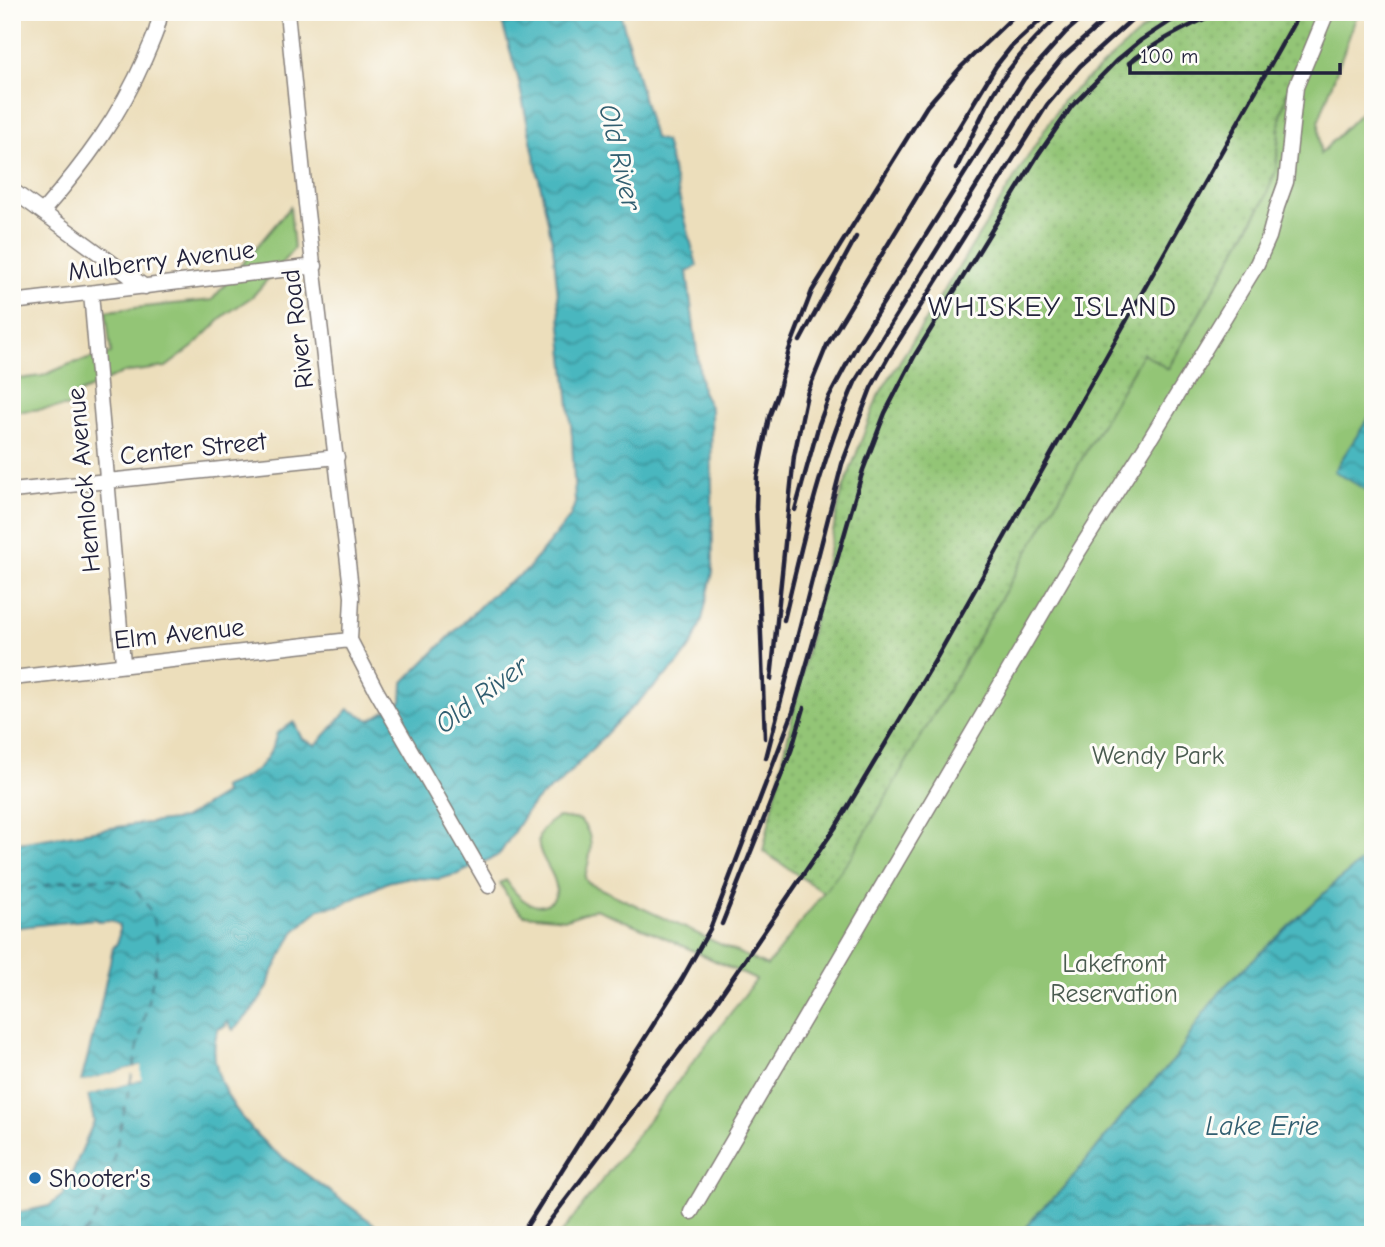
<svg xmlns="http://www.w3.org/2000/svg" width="1385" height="1247" viewBox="0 0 1385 1247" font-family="'Comic Neue',sans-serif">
<defs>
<pattern id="grass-dots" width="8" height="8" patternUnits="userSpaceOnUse" patternTransform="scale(1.75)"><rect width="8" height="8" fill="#93c576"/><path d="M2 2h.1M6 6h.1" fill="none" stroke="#7ea967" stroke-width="1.8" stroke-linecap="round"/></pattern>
<pattern id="water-waves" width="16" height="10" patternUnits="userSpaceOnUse" patternTransform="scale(1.75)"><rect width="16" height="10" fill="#48b7bf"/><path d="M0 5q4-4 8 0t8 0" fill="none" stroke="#3c949c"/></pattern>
</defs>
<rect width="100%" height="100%" fill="#fdfcf7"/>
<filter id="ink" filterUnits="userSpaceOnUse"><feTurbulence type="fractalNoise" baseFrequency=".0143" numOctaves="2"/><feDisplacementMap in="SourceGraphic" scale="14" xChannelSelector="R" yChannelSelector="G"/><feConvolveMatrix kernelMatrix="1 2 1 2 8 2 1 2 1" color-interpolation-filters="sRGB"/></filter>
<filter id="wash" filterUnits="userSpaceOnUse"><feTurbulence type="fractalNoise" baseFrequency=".00686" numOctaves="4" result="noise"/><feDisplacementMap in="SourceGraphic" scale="28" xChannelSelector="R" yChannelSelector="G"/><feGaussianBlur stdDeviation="1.57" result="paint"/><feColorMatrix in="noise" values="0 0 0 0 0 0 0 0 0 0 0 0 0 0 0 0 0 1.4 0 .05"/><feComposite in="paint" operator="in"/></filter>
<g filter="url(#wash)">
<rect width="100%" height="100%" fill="#ecdebb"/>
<path fill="url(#grass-dots)" stroke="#5a7458" stroke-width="2" d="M1163,12h157l-32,78 -8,30 -4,50 -13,33 -405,706 -34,-16 -61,-42 78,-356 37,-99 186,-297z"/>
<path fill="#93c576" stroke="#5a7458" stroke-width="2" d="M1320,12h38l-39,108 1,34 53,-54v1127l-5,8h-808l196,-255 -92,-43 -68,-28 -30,10 -42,-4 -12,-11 -12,-21 6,-3c9,14 26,34 44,22 3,-2 5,-5 6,-9 4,-26 -43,-51 2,-76l22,3c17,18 10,35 5,58l3,5 179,83 85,-110 291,-503 25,16 95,-166 13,-33 4,-50 8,-30z
M290,207l4,42 -41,47 -28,19 -31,31 -28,21 -44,6 -48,23v10l-62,6v-32l30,-4 28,-12 41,-11 -5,-42 106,-11z"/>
<path fill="url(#water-waves)" stroke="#356c7d" stroke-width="2" d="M499,12h121l34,126 11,3 32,125 -10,6 15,119 9,18 2,163 -11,48 -9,23 -15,21 -57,54 -60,64 -21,15 -11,11 -30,47 -41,19 -19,5 -33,-1 -18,4 -47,23 -22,4 -25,23 -23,43 -3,12 -16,24 -19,19 -6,-9 -2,2 1,3 -8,3c-15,43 20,89 51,118l120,88h-377v-21l37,-8 14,-11 31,-74 -6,-26 73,-21 -4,-13 -76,21 17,-65 15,-69c7,-6 6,-14 6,-23l-9,-5 -12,1 -4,-2 -82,9v-84l118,-19 53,-6 42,-26 -3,-5c30,-12 47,-22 55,-55l17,-11 8,17 14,6 33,-36 21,11 32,-19 1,-18 86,-86 38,-27 43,-53 5,-14 -3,-67 -19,-190 -35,-168z
M1373,411v83l-39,-23z
M1373,852v383h-352l17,-23 26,-24 68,-84 43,-45 27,-44 24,-30 109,-102z"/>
<path fill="#ecdebb" d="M157,1061l4,13 -76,22 2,-4 70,-20 -2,-6 -73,19 -5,-2z"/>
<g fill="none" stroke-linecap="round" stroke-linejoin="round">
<path stroke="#48b7bf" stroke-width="24" d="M153,1108v-79"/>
<path stroke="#315e70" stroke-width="2" stroke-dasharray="9 7" stroke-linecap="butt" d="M12,893c71,-16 143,-40 146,62l-54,248 -16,26 -7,6"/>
</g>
</g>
<g filter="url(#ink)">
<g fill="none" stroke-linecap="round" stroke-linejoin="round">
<g stroke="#87807b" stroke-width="17">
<path id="street" d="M287,12l19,192 46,393 -2,43 26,50 113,196
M12,190l133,97
M43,211c41,-47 77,-95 102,-153 6,-15 14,-29 15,-46
M91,293l32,370
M12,302l303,-36
M12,491l325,-34
M12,678l338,-38
M691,1212l386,-658 70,-110 110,-180 12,-27 8,-30 9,-25 10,-95 31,-75"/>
</g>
<use href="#street" stroke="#fff" stroke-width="14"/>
<path stroke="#22223b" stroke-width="4.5" d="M1129,63c28,-22 58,-37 91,-51
M956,169c13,-26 25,-54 39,-78 18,-31 42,-55 67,-79
M800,341l56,-104
M795,510l24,-86 10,-27 29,-54 166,-264 42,-47 23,-20
M784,620c19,-81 38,-165 72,-240l180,-290 26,-32 52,-46
M771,679l23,-223 13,-62 20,-49 169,-279 15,-19 38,-35
M765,738l-9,-231 1,-30 12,-60 9,-24 11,-43 23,-59 115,-185 35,-40 56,-54
M766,758l76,-294 29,-76 18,-32 158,-251 33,-39 60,-54
M722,924l69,-173 13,-43
M521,1235l161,-256 28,-50 83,-217 70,-242 22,-57 30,-58 123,-200 34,-49 44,-45 24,-20 29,-19 23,-10
M539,1235l175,-230 121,-177 101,-169 364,-647"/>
</g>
</g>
<circle fill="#1f6fb2" stroke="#fdfcf7" stroke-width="2.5" cx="35" cy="1178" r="7"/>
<g text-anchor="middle" stroke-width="6" stroke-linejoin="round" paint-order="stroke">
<g font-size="26" fill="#22223b" stroke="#fdfcf7">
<text transform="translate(161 260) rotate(-7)" y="9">Mulberry Avenue</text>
<text transform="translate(297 329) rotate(-97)" y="9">River Road</text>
<text transform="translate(193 448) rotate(-6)" y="9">Center Street</text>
<text transform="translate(83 480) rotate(-95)" y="9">Hemlock Avenue</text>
<text transform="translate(179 633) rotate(-6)" y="9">Elm Avenue</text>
</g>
<g font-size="26" fill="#4a5b50" stroke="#fdfcf7">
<text x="1158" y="764">Wendy Park</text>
<text x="1114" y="972">Lakefront<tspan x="1114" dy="30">Reservation</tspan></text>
</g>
<g font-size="26" fill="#22223b" stroke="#fdfcf7" text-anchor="start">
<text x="49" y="1187">Shooter's</text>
</g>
<g font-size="28" font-style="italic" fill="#315e70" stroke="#fdfcf7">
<text transform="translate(621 157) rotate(77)" y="10">Old River</text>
<text transform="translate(481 694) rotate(-37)" y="10">Old River</text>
<text x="1262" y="1135">Lake Erie</text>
</g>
<g font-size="28" letter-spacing="2" fill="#22223b" stroke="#fdfcf7">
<text x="1053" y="316">WHISKEY ISLAND</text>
</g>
</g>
<rect width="1385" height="1247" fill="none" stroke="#fdfcf7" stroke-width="42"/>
<path d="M1130 63v10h210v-10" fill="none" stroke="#22223b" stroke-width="3.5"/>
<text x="1140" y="63" font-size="21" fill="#22223b" stroke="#fdfcf7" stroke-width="5" paint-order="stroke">100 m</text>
</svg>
